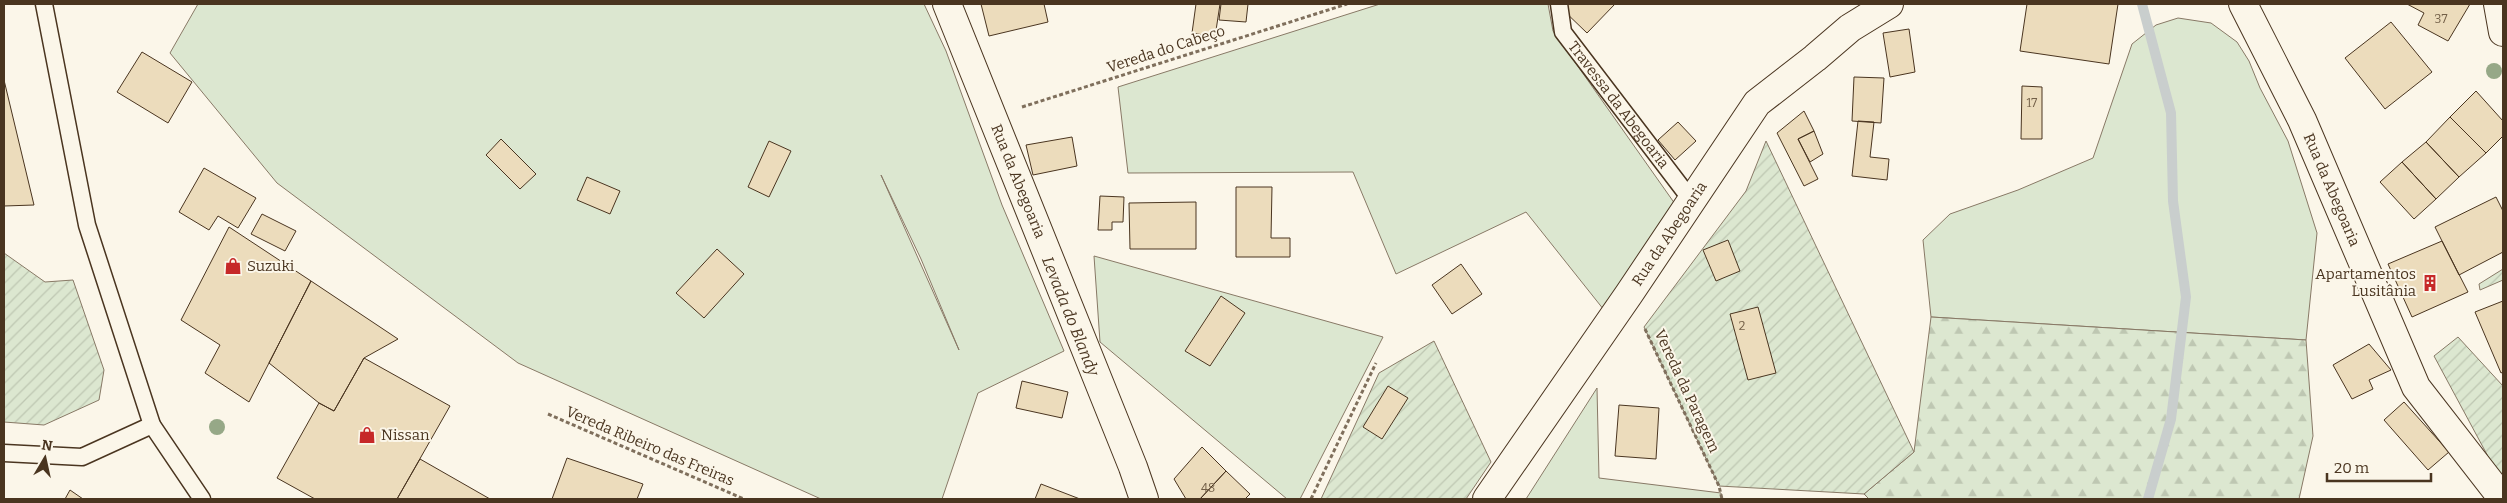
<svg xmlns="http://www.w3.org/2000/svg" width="2507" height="503" viewBox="0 0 2507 503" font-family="Bitter,serif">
<defs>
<pattern id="forest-firs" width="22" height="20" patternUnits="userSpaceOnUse" patternTransform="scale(1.25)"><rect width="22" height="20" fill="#dce7d0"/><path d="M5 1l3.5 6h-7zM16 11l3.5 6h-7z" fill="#bec7b2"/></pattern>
<pattern id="garden-furrows" width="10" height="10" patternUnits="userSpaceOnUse" patternTransform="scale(1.25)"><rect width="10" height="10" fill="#dce7d0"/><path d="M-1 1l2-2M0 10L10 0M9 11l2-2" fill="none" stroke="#bec7b2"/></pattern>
</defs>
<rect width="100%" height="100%" fill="#fbf6e9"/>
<path fill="#dce7d0" stroke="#887966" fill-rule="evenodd" d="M198,4h726l22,47 56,154 62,146 -86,42 -36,106h-121l-303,-136 -241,-180 -107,-130zM881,175l40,84 38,91z
M1380,4h168l5,27 127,180 -76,99 -78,-98 -130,62 -43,-102 -225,1 -10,-86z
M2178,18l33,5 26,19 12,19 11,27 28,53 29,92 -11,107 -375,-23 -8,-77 27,-26 68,-24 75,-32 39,-114 24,-19z
M1094,256l289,81 -83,162h-13l-187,-157z
M1597,388l2,90 122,15 1,6h-196z"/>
<path fill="url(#forest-firs)" stroke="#887966" d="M1931,317l375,23 7,96 -14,63h-430l-5,-5 50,-42z"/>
<path fill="url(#garden-furrows)" stroke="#887966" d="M1766,141l148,311 -50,42 -145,-8 -75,-159 102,-136z
M4,253l41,29 28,-2 31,90 -5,30 -55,25 -40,-3z
M2503,269v11l-23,10 -1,-6z
M2458,337l45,49v87l-5,2 -64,-119z
M1434,341l57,121 -25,37h-145l58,-126z"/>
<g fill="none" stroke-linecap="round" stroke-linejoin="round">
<path stroke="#c9cecd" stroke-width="10" d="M2142,4l29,109 2,88 13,96 -15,122 -23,80"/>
</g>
<path fill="#ecdcbc" stroke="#4a3520" d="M981,4h63l4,18 -59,14z
M1196,4h24l-5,33 -23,-4z
M1221,4h27l-2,18 -27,-2z
M1565,4h50l-28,29 -26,-25z
M2027,4h91l-9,60 -89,-13z
M2407,4h63l-22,37 -30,-16 6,-12z
M2391,22l41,50 -47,37 -40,-51z
M1909,29l6,43 -25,5 -7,-44z
M142,52l50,30 -24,41 -51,-31z
M1854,77l30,1 -3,45 -29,-2z
M4,80l30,125 -30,1z
M2022,86l20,1v52h-21z
M2476,91l27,30v15l-17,17 -36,-36z
M1804,111l10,20 -16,8 20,40 -14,7 -27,-53z
M2450,117l36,36 -27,24 -33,-35z
M1858,121l16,1 -4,35 19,2 -2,21 -35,-4z
M1678,122l18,19 -21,19 -17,-20z
M1814,131l9,23 -13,8 -12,-23z
M1072,137l5,29 -44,9 -7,-30z
M501,139l35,35 -16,15 -34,-34z
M769,141l22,10 -22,46 -21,-10z
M2426,142l33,35 -23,22 -34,-37z
M2402,162l34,37 -22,20 -34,-37z
M204,168l52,30 -18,30 -20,-12 -9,14 -30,-18z
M587,177l33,14 -10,23 -33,-14z
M1236,187h36l-1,51h19v19h-54z
M1100,196l24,1 -1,25h-11v8h-14z
M2496,197l7,14v41l-44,23 -24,-48z
M1196,202v47h-66l-1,-46z
M262,214l34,17 -11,20 -34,-17z
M229,227l82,54 -62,121 -44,-29 15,-28 -39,-25z
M1728,240l12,31 -24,10 -13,-31z
M2442,241l26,51 -56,25 -24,-53z
M717,249l27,25 -40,44 -28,-25z
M1461,264l21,30 -30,20 -20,-29z
M311,281l87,58 -34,19 -30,53 -15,-8 -50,-40z
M1221,296l24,17 -35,53 -25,-15z
M2503,301v71l-2,1 -26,-61z
M1758,307l18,66 -28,7 -18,-66z
M2369,344l22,26 -22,10 4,9 -21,10 -19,-34z
M364,358l86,48 -53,93h-82l-38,-21 42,-75 15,8z
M1022,381l46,11 -6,26 -46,-10z
M1388,386l20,12 -26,41 -19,-12z
M2404,402l45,50 -21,18 -44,-50z
M1619,405l40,3 -3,51 -41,-3z
M1202,447l24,24 -26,28h-14l-12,-20z
M567,458l76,26 -6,15h-85z
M420,459l70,40h-93z
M1226,471l24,23 -5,5h-45z
M1041,484l39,15h-45z
M70,490l13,9h-18z"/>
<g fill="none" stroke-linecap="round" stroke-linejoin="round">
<g stroke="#4a3520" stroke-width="19">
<g id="service">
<path d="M44,4l43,221 65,200 50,74"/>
<path id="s1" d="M1559,4l4,28 129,169"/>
<path d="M4,453l78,4 70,-32"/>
</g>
</g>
<g stroke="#4a3520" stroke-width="30">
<g id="minor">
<path id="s2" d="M2243,4l59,116 114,267 87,112"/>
<path id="s3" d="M1487,499l142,-205 128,-191 58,-45 35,-30 39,-24"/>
</g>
</g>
<g stroke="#4a3520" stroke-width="30">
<g id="tertiary">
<path id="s4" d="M947,4l186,463 11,32"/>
<path d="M2498,4l5,28"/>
</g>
</g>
<path stroke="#7f6f5c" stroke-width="3" stroke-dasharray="4 2.5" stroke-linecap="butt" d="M1022,107l325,-103
M1645,329l74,157 3,13
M548,414l196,85
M1311,499l65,-136"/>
<use href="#service" stroke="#fbf6e9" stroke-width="16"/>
<use href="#minor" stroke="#fbf6e9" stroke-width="28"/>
<use href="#tertiary" stroke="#fbf6e9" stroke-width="28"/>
</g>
<g fill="#96a887">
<circle cx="2494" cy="71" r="8"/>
<circle cx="217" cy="427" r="8"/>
</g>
<defs>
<g id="shop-bare" transform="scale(1.35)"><path d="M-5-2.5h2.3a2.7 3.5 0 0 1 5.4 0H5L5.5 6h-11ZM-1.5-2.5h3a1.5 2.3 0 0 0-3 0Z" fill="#c62828" stroke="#fbf6e9" stroke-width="2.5" paint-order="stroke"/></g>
<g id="building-bare" transform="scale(1.35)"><path d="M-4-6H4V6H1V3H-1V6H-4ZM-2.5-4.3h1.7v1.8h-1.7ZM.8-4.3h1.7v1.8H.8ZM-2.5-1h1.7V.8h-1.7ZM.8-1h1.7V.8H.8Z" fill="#c62828" stroke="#fbf6e9" stroke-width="2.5" paint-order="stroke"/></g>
</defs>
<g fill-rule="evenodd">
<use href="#shop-bare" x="233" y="266"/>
<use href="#building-bare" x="2430" y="283"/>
<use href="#shop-bare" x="367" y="435"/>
</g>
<g text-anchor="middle" stroke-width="4" stroke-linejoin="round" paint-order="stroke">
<g font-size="12" fill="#725f47">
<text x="2441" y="23">37</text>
<text x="2032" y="107">17</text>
<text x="1742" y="330">2</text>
<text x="1208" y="492">48</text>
</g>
<g font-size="15" fill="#4a3520" stroke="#fbf6e9">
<text transform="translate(1166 49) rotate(-18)" y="5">Vereda do Cabeço</text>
<text dy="5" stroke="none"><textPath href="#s1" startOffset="120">Travessa da Abegoaria</textPath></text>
<text dy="5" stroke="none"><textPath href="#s4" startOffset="191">Rua da Abegoaria</textPath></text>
<text dy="5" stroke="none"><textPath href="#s2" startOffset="206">Rua da Abegoaria</textPath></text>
<text dy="5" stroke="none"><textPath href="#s3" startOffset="322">Rua da Abegoaria</textPath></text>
<text transform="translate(1687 391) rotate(65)" y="5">Vereda da Paragem</text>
<text transform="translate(650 446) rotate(23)" y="5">Vereda Ribeiro das Freiras</text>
</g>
<g font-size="15" fill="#4a3520" stroke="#fbf6e9" text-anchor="start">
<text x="247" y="271">Suzuki</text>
<text x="2416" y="279" text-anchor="end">Apartamentos<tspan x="2416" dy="17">Lusitânia</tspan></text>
<text x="381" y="440">Nissan</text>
</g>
<g font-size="16" font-style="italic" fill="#4a3520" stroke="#fbf6e9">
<text transform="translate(1071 316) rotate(68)" y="6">Levada do Blandy</text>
</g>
</g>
<rect width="2507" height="503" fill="none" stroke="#4a3520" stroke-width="10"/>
<g transform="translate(45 458) rotate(9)" stroke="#fbf6e9" stroke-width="4" paint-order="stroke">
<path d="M0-4L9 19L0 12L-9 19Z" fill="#4a3520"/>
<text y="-8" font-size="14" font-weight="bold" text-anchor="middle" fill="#4a3520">N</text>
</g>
<path d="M2327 473v8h104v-8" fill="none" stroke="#4a3520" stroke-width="2.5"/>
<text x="2334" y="473" font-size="15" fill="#4a3520" stroke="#fbf6e9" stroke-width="4" paint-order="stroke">20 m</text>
</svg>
